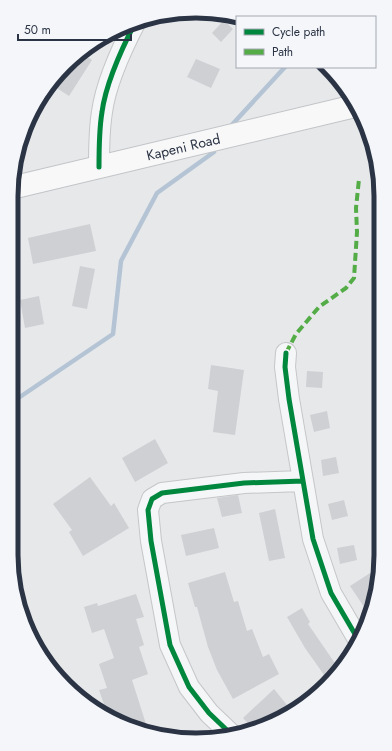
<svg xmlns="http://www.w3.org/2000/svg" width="392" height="751" viewBox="0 0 392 751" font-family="Jost,sans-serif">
<rect width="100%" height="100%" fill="#e6e8ea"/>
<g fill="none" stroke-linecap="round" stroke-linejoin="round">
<path stroke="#b4c4d5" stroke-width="4.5" d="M229,128l56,-61
M11,403l102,-69 8,-73 36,-68 57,-41"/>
</g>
<path fill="#ced0d3" d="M224,20l9,9 -12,13 -9,-9z
M81,53l11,7 -23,36 -17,-11 22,-28z
M196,59l24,10 -9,19 -24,-11z
M90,224l6,27 -63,13 -5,-26z
M80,266l15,3 -8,40 -15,-3z
M39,296l5,28 -19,4 -5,-28z
M211,365l33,5 -9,65 -22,-3 5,-41 -10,-2z
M307,371l16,1 -1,16 -16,-1z
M327,411l3,17 -16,4 -4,-17z
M155,439l13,24 -33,19 -13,-24z
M336,457l3,16 -16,3 -2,-16z
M90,477l21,29 3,-3 15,25 -46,28 -14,-24 3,-2 -19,-26z
M238,495l4,18 -20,4 -5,-19z
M344,500l4,16 -16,4 -4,-16z
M275,509l10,49 -16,3 -10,-48z
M214,528l5,20 -33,8 -5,-21z
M354,545l3,15 -17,4 -3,-16z
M381,566v1l-13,46 -18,-27z
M225,572l9,30 4,-1 9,30 5,-2 11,28 6,-3 10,20 -46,25 -16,-29 -9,-23 -11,-40h-2l-7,-24z
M136,594l8,23 -8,2 8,26 -5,2 9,27 -16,6 14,44 -11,4 -25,-12 -2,-6h-2l-7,-20 8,-2 -8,-24 15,-6 -10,-29 -12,4 -8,-26 13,-4 1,3z
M302,608l8,14 -2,2 31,45 -10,13 -24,-34 -18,-31z
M274,689l17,21 -24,16 -14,3 -10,-11z"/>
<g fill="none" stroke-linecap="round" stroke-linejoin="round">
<g stroke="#c4c6c8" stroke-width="22">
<path id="minor" d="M99,167c0,-18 0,-37 3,-55 4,-30 20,-64 34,-91
M286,353l-1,14 4,32 24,140 18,54 28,48
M231,734l-22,-21 -20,-26 -19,-42 -19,-104 -3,-31 4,-11 10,-6 82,-10 59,-2"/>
</g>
<g stroke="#c2c5c8" stroke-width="24">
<g id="major">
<path id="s1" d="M11,188l344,-82"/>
</g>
</g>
<use href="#minor" stroke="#f5f6f7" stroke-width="20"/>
<use href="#major" stroke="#f8f8f8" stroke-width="22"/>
<path stroke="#54ac47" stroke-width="4" stroke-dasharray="8 4" stroke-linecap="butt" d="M286,353l10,-19 23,-27 27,-19 8,-10 3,-46 -1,-24 3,-29"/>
<g stroke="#f4f6f9" stroke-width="8">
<path id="cycleway" d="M99,167c0,-18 0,-37 3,-55 4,-30 20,-64 34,-91
M286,353l-1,14 4,32 24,140 18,54 28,48
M231,734l-22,-21 -20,-26 -19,-42 -19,-104 -3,-31 4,-11 10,-6 82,-10 59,-2"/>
</g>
<use href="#cycleway" stroke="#00873e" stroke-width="5"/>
</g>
<g text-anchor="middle" stroke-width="4" stroke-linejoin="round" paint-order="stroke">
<g font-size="14" fill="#2b3445" stroke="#f4f6f9">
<text dy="5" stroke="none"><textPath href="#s1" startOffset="177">Kapeni Road</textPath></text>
</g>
</g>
<path d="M0 0H392V751H0ZM196 18H196A178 178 0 0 1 374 196V555A178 178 0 0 1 196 733H196A178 178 0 0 1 18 555V196A178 178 0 0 1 196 18Z" fill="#f4f6f9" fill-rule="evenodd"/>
<path fill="none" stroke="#2b3445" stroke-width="5" d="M196 18H196A178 178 0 0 1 374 196V555A178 178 0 0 1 196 733H196A178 178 0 0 1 18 555V196A178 178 0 0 1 196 18Z"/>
<rect x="236" y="16" width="140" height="52" fill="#f4f6f9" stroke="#a4a8b1"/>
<rect x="244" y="29" width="20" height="6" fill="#00873e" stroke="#a4a8b1"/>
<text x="272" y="36" font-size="12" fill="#2b3445">Cycle path</text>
<rect x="244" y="49" width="20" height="6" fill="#54ac47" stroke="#a4a8b1"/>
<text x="272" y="56" font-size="12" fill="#2b3445">Path</text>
<path d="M18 34v6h113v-6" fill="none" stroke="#2b3445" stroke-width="2"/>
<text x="24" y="34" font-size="12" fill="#2b3445" stroke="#f4f6f9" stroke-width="3" paint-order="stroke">50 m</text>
</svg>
